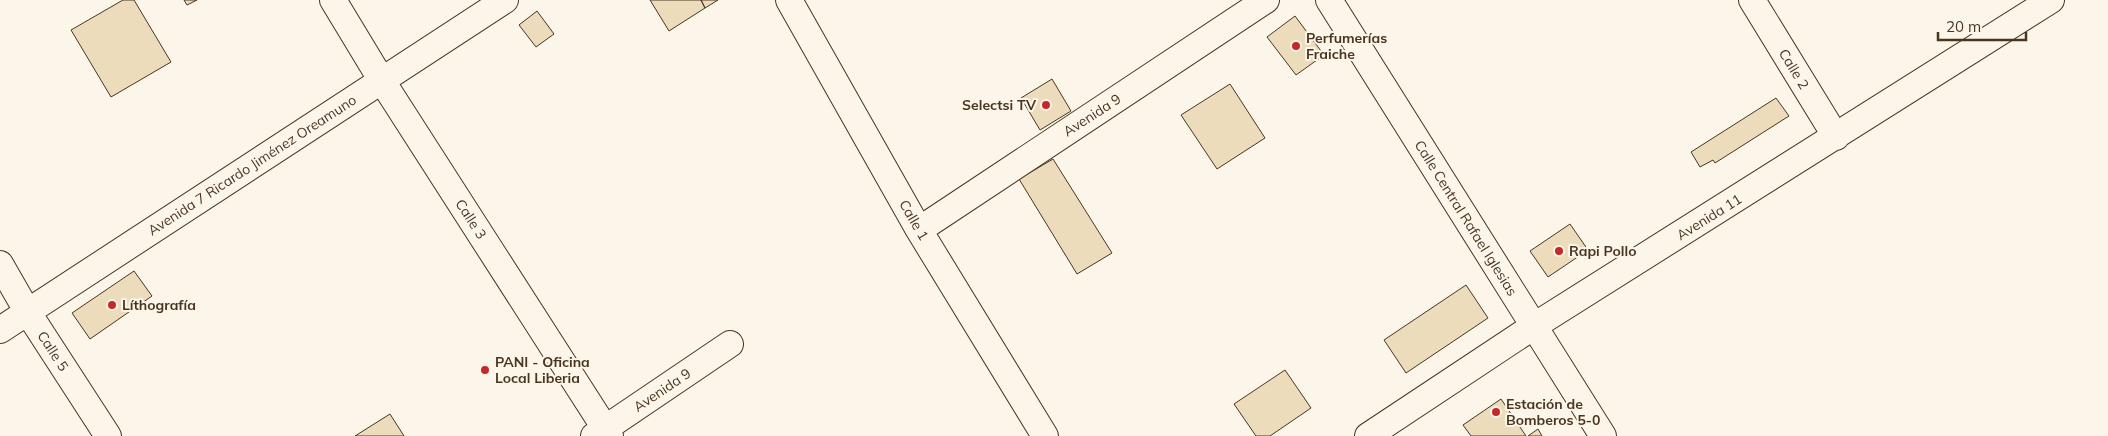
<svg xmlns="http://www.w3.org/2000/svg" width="2108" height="436" viewBox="0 0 2108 436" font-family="Mulish,sans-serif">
<rect width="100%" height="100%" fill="#fbf6e9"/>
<path fill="#ecdcbc" stroke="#4a3520" d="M123,0h11l37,62 -60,35 -40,-67z
M184,0h13l-10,5z
M650,0h51l4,8 -36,23z
M701,0h17l-13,8z
M537,11l17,23 -18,13 -17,-22z
M1295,16l29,39 -28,20 -29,-38z
M1052,79l19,32 -31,19 -19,-32z
M1230,84l35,54 -48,31 -36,-54z
M1776,98l13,18 -74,47 -2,-3 -13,7 -9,-15z
M1053,159l59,94 -35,21 -58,-95z
M1570,224l18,26 -40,27 -18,-26z
M134,271l18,25 -62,43 -18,-26z
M1466,285l22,33 -82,55 -22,-33z
M1285,370l26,38 -41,28h-14l-22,-32z
M1501,399l25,37h-55l-8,-11z
M390,414l14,22h-49z
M1538,429l4,7h-14z"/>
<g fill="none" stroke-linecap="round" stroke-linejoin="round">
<g stroke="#4a3520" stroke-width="28">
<path id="minor" d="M333,0l49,81 228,355
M789,0l130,230 126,206
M1329,0l274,436
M1752,0l84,137
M919,230l347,-230
M0,264l27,47 81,125
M0,330l505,-330
M594,436l136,-92
M1368,436l166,-110 517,-326"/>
</g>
<use href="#minor" stroke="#fbf6e9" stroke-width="26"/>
</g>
<g fill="#c62828" stroke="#fbf6e9" stroke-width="2">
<circle cx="1296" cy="46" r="5"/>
<circle cx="1046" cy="105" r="5"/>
<circle cx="1559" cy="251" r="5"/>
<circle cx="112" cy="305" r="5"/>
<circle cx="485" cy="370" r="5"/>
<circle cx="1496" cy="412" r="5"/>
</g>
<g text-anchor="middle" stroke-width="4" stroke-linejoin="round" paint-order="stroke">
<g font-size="14" font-weight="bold" fill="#4a3520" stroke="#fbf6e9" text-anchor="start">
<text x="1306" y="43">Perfumerías<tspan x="1306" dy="16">Fraiche</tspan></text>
<text x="1036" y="110" text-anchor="end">Selectsi TV</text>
<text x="1569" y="256">Rapi Pollo</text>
<text x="122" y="310">Líthografía</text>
<text x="495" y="367">PANI - Oficina<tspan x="495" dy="16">Local Liberia</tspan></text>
<text x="1506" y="409">Estación de<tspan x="1506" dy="16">Bomberos 5-0</tspan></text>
</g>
<g font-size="14" fill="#4a3520" stroke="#fbf6e9">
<text transform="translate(1794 69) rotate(59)" y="5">Calle 2</text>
<text transform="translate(1092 115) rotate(-33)" y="5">Avenida 9</text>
<text transform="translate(252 165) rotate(-33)" y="5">Avenida 7 Ricardo Jiménez Oreamuno</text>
<text transform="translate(1709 217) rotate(-32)" y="5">Avenida 11</text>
<text transform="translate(1466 218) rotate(58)" y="5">Calle Central Rafael Iglesias</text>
<text transform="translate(471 219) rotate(57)" y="5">Calle 3</text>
<text transform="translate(914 220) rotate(60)" y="5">Calle 1</text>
<text transform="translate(53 351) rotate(57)" y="5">Calle 5</text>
<text transform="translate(662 390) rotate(-34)" y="5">Avenida 9</text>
</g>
</g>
<path d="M1938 32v8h88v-8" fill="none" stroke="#4a3520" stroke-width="2.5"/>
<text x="1946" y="32" font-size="15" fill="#4a3520" stroke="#fbf6e9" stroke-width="4" paint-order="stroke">20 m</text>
</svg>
